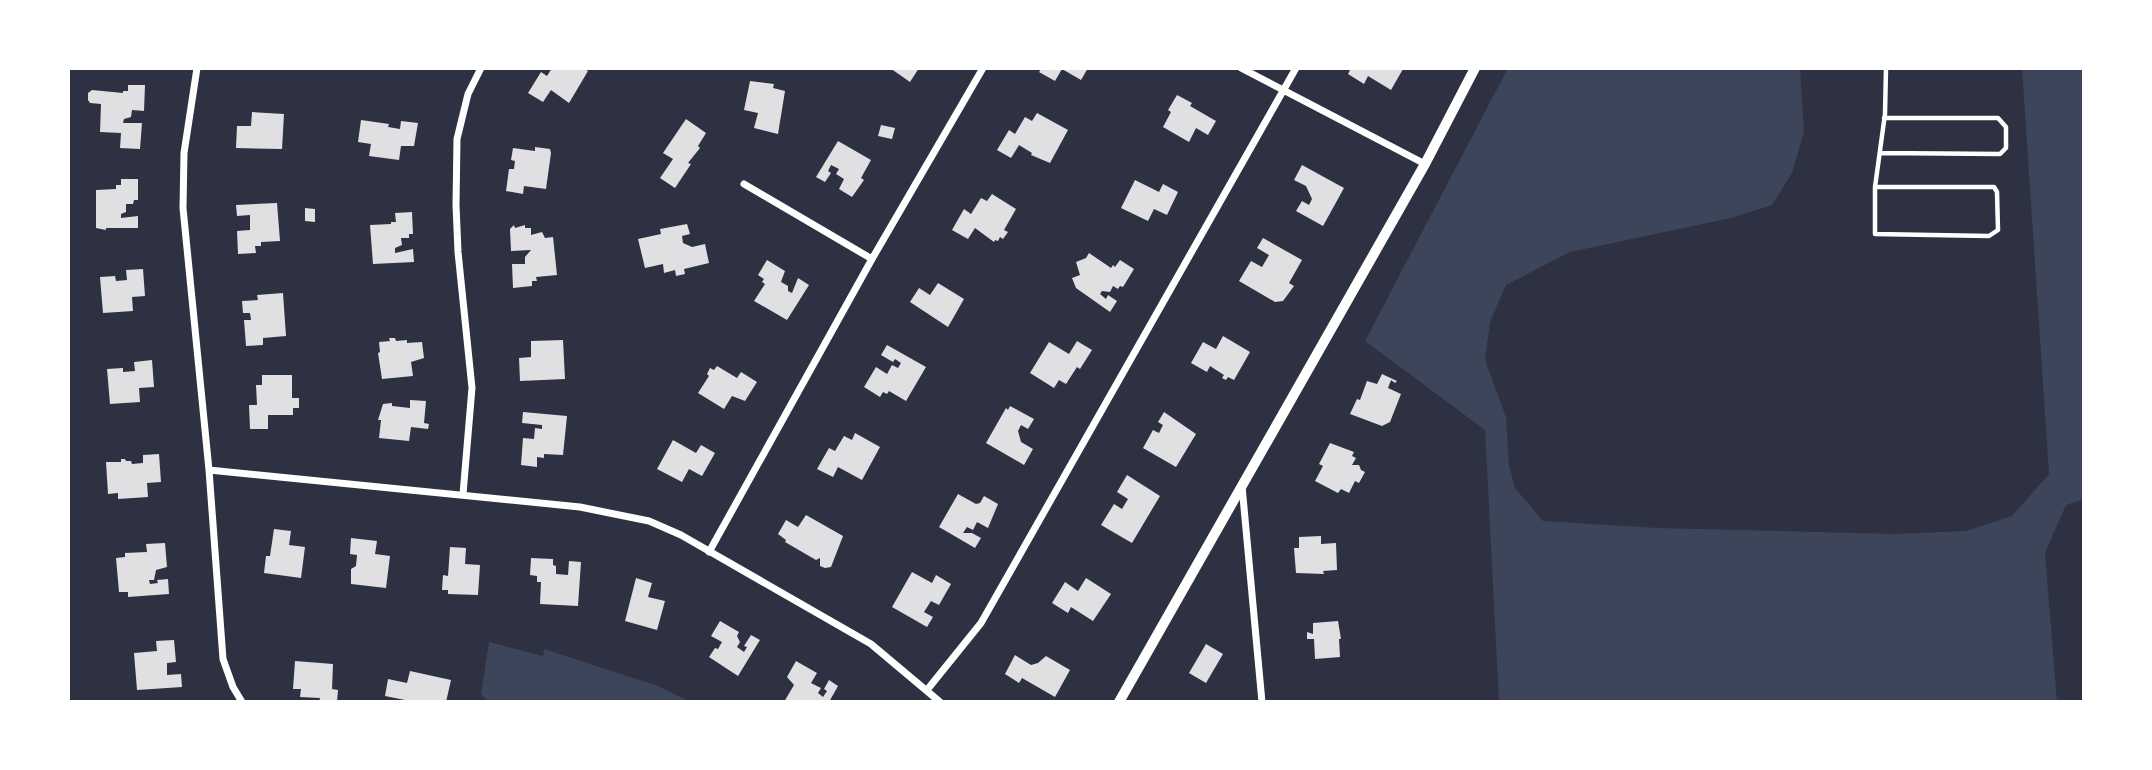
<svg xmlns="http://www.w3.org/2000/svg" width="2152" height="770" viewBox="0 0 2152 770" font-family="'Sofia Sans Condensed',sans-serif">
<rect width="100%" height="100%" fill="#2d3142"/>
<path fill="#3c4559" d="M1508,68h292l4,64 -12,41 -20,32 -41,13 -161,34 -64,33 -16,37 -5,38 21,57 3,48 6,23 28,33 115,7 236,6 72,-3 46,-15 37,-42 -27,-406h62v431l-18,6 -21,48 12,149h-558l-14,-272 -120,-89z
M489,642l54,14 1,-7 114,37 32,16h-201l-8,-8z"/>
<path fill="#e0e0e3" d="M552,68h31l5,3 -19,32 -18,-13 -8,12 -15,-9 13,-21 6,4z
M890,68h29l-9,14z
M1042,68h46l-7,12 -19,-11 -7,12 -16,-9z
M1351,68h50l2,1 -12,21 -23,-14 -4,8 -16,-10z
M750,81l24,3 -1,4 12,3 -7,43 -24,-6 4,-15 -14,-3z
M128,85h17l-1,26 -12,-1 -1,7 -7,2 -1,4h19l-2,26 -20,-1 1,-15 -21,-1 1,-28 -11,-1 -2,-3v-7l4,-3 31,3v-2h5z
M1177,95l15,8 -2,3 26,15 -8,14 -12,-7 -7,14 -26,-15 8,-15 -3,-2z
M252,112l32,2 -2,35 -46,-1 1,-22h14z
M1037,113l31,17 -18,33 -19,-8 1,-2 -13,-8 -8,13 -14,-8 12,-20 6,4 10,-17 7,4z
M686,119l20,14 -8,13 2,2 -12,15 3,1 -16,24 -15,-10 13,-19 -10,-6z
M361,120l28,4 -1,3 12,2 1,-8 17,2 -4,23h-13l-2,14 -30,-4 2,-12 -13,-2z
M881,125l14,3 -3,11 -14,-3z
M838,141l33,19 -10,18 3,2 -12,17 -13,-8 5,-10 -8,-5 3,-5 -8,-4 -3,6 3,2 -6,9 -9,-5z
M535,147l15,2 1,4 -5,36 -22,-3 -1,8 -17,-3 3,-22h5l1,-8 -4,-1 2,-12 22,3z
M1302,165l42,23 -21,38 -27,-15 6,-10 7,4 3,-6 -6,-13 -12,-6z
M121,179h17v21h-4l-1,4h-7v8l-5,2v4l17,-2v12h-32v2l-10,-2v-38l20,-1v-4h5z
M1135,180l24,12 4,-8 15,8 -11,23 -13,-6 -6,12 -27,-13z
M992,194l24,15 -12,21 4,2 -5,7 -3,-2 -2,4 -3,-1 -1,2 -19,-14 -7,11 -16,-9 12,-21 7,5 10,-16 6,3z
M277,203l3,38 -19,1v4h-6l1,7 -18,1 -1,-23 13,-1v-15l-13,1 -1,-11z
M305,208l10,1v13l-10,-1z
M412,212l1,22h-4v4h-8l1,7 -7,3v5l18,-4 1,13 -41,2 -3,-39 21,-1v-2h5l-1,-9z
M687,224l3,10 -8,2 1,7 9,4 13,-3 4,19 -25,6 1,5 -9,2 -1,-6 -11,3 -1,-9 -18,4 -7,-29 23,-5 -1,-5z
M514,225l1,3 10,-3v3h6v7l11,-3 3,6 8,-1 4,38 -21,2 1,4h-5v5l-19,2 -1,-24h13v-7l6,-7 -20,1 -1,-22z
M1263,238l39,22 -13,23 5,3 -11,15 -8,1 -36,-21 12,-20 11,6 7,-12 -12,-7z
M1089,253l22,15 2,-3 2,2 5,-7 14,9 -11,18 -3,-1 -2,3 -5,-3 -3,6 -8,-1 -2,3 6,5 2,-4 9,6 -7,11 -34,-24 -4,-10 8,-3 -4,-13 10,-4z
M767,260l18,11 -4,11 7,4v5l4,2 6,-15 11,7 -22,35 -33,-19 11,-17 -3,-2 2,-3 -6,-4z
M143,269l2,27 -13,1 1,14 -30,2 -3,-36 15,-1 1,5 11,-1 -1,-10z
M938,283l26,16 -16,28 -38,-25 9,-14 11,7z
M283,293l3,43 -23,2v7l-17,1 -2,-26h7l-1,-7h-7l-1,-12 16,-1 -1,-5z
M1223,336l27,16 -16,28 -6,-3 -2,3 -4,-2 2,-3 -14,-9 -3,6 -16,-9 12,-21 13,7z
M389,338h6l1,3 11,-1v3l15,-1 2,16 -13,4 2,14 -31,3 -4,-26 2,-1 -1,-10 11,-1z
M563,340l2,39 -45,2 -1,-23 12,-1v-16z
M1077,341l15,9 -12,19 -3,-2 -11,17 -7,-4 -5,8 -24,-15 19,-31 20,12z
M887,345l39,22 -20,34 -17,-10 -2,3 -4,-2 -3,5 -16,-10 12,-20 11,7 5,-9 6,3 3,-5 -6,-4 -2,3 -12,-7z
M152,360l2,27 -15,1 1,14 -30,2 -3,-35 16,-1v4l12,-1 -1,-9z
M717,366l20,12 4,-6 16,10 -12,19 -13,-5 -8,13 -26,-16 11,-17 -2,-2 3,-6 4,2z
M1382,374l15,7 -2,2 -4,-3 -3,8 13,6 -11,28 -8,4 -32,-12 7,-15 3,1 7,-19 10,3z
M262,375h30v23h7v10h-6v7h-25v14h-18l-1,-24h8l-1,-20h6z
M410,400l16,1 -2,22 5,1 -1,5 -17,-2 -2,14 -30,-3 2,-18h-3l5,-16 9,-1v3l18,2z
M1010,406l24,13 -6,10 -7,-4 -3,6 3,11 12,7 -9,16 -38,-22 20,-35 2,2z
M523,412l44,4 -4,39 -19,-1v4l-7,-1v10l-16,-2 2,-27 11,1 1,-11 7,1v-4l-20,-2z
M1164,412l32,22 -20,33 -33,-19 10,-18 6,3 4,-8 -5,-3z
M855,433l25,14 -18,33 -24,-13 -5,10 -16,-8 12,-21 6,3 9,-15 8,4z
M673,440l23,13 5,-8 14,8 -13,23 -13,-7 -7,13 -25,-13z
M1330,443l24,9 -2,4 4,2 -4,7h7l2,5 4,2 -6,11 -4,-2 -6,12 -8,-4 -3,4 -23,-12 8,-15 -4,-2z
M159,454l2,28 -14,1 1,14 -30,2v-6l-10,1 -2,-32h15v-3h4l1,2h5l1,3 11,-1v-8z
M1127,475l33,21 -28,47 -31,-18 13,-21 8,5 6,-10 -11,-7z
M958,494l18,10 4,-1 4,-7 14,8 -10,24 -11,-6 -4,8 -6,-3 -4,6h9l9,5 -6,10 -36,-21z
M806,515l37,21 -12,31 -6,1 -5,-2v-8l-4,2 -31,-18 1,-2 -8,-6 8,-14 12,7z
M274,529l17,2 -2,14 16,2 -4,31 -37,-5 2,-17h4z
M1321,536v8l15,-1 1,27 -14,1 1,3 -28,-1 -2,-25h5v-11z
M351,538l26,3 -2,13 15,2 -4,32 -35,-4v-15l5,-3 1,-11 -7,-1z
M165,543l2,24 -11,3 -2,10h-5l1,4 8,-1 -1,-3 11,-1 1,15 -41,3v-5h-9l-3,-34 9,-1v-4l22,-1 -1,-8z
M450,547l16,1 -1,16 15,1 -2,30 -30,-1v-4h-6l1,-15 5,1z
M531,558l22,1v6l3,1v8l12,1 1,-14 12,1 -3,44 -38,-2 1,-22h-4v-6l-7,-1z
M912,572l20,11 4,-8 15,9 -12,21 -8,-4 -7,11 9,5 -6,10 -35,-20z
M636,578l16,5 -4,14 17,4 -8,29 -32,-9z
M1086,578l25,16 -18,27 -22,-14 -3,6 -16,-10 13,-21 13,9z
M720,621l19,11 -2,4 3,6 -3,5 7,5 3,-5 -3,-1 7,-11 9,5 -22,36 -29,-19 6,-9 3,1 4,-7 -11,-6z
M1338,621l3,18h-2l1,18 -25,2 -1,-20h-7v-7l6,2v-11z
M174,640l2,22 -9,1v12l14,-1 1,13 -45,3 -3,-37 23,-2 -1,-10z
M1206,644l17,10 -17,29 -17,-10z
M1015,655l16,10 7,-2 8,-7 24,14 -15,27 -33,-19 -3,5 -14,-9z
M295,661l38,3 -1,25 6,1 -1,12h-18l1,-4 -20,-1 1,-8h-8z
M796,661l21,12 -6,10 10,5 -3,5 5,4 4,-6 -3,-2 5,-9 9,6 -9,16h-45l10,-17 -7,-8z
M410,671l41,9 -5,22h-31l-30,-6 3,-17 19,4z"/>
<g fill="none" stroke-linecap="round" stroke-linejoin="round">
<path stroke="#fff" stroke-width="4.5" d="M1880,153l120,1 6,-6v-21l-8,-9h-114
M1875,187h119l3,5 1,38 -9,6 -114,-2v-47l10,-73 1,-46"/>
<path stroke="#fff" stroke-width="7" d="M197,68l-13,85 -1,55 26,262 14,189 10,28 9,15
M1241,68l184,96
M744,184l128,75
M209,470l371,37 69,14 32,14 190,109 69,58
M1242,486l20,216
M463,494l9,-106 -14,-136 -2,-47 1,-66 11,-45 13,-26
M709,552l163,-293 111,-191
M927,690l54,-67 315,-555"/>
<path stroke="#fff" stroke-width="10" d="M1119,702l306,-538 50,-96"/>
</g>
<rect width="2152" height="770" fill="none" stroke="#ffffff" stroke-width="140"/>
</svg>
